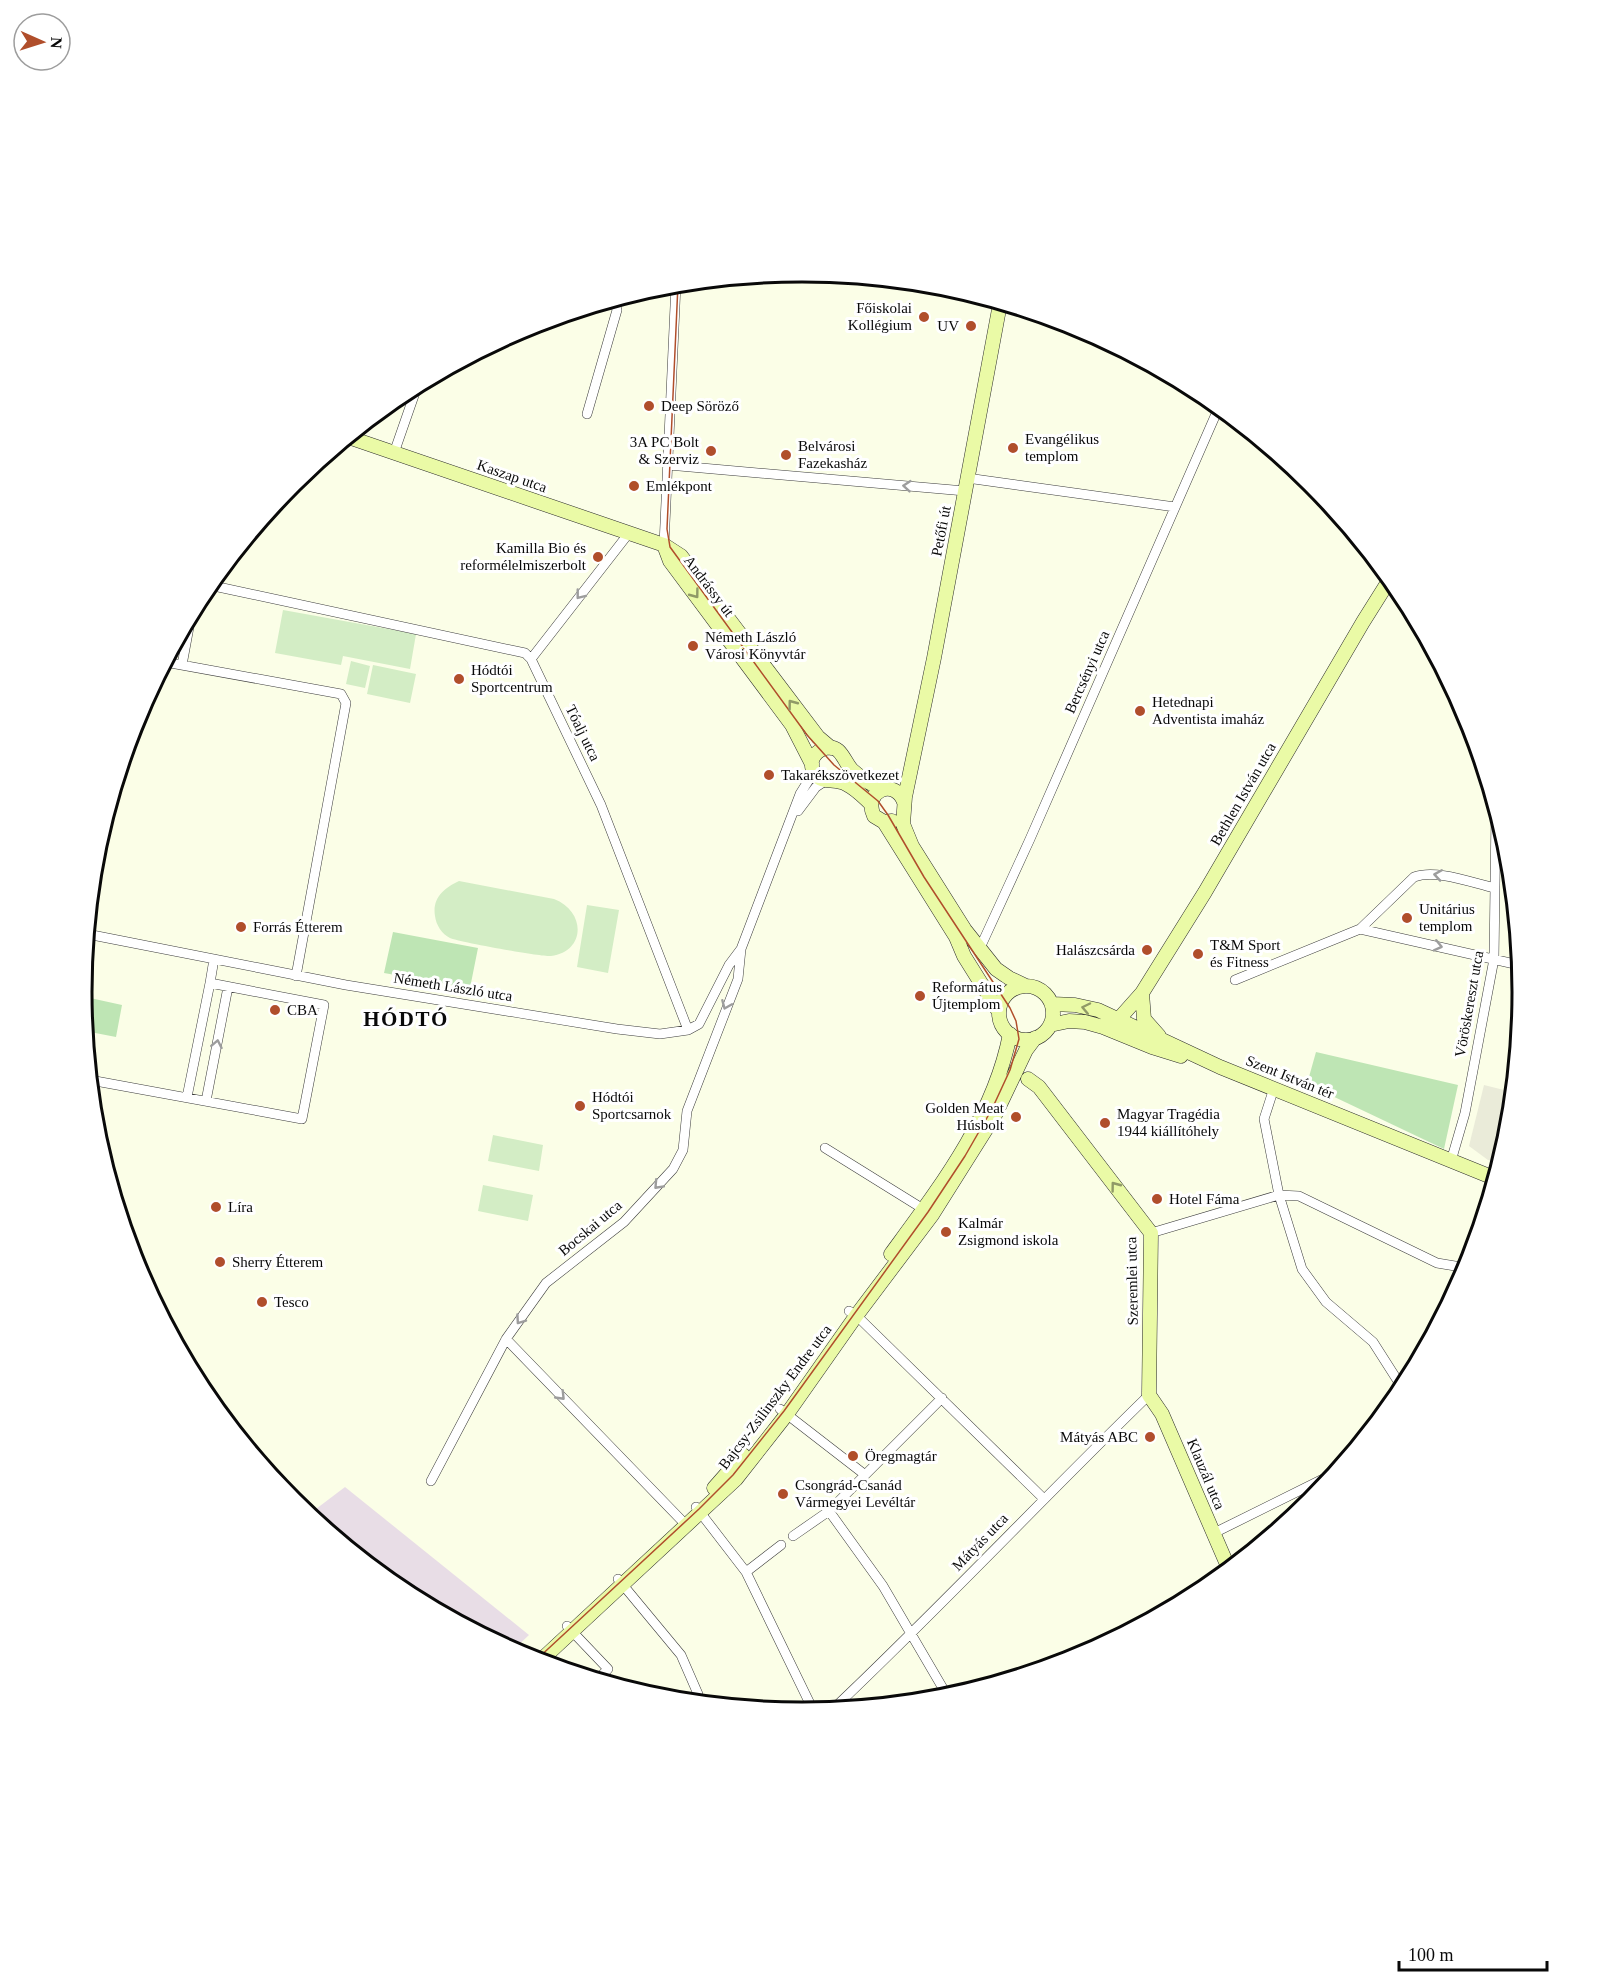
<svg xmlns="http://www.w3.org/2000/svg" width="1603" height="1985" viewBox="0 0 1603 1985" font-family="Georgia,serif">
<rect width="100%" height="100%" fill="#fbfee7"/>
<path fill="#e8dde6" d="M345,1487l184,148 -17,16 -111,-60 -93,-76z"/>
<path fill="#bee5b4" d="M393,932l85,16 -8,40 -86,-15z
M81,996l41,9 -6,32 -31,-6z
M1316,1052l142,33 -14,64 -137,-65z"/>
<path fill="#d3edc5" d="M283,610l133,24 -6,35 -67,-13 -2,9 -66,-12z
M351,661l19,5 -5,22 -19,-4z
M373,665l43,9 -6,29 -43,-9z
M459,881l95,18c33,13 31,53 -3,57 -8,1 -93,-14 -101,-18 -8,-4 -14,-13 -15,-22 -3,-18 9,-28 24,-35z
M587,905l32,5 -11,63 -31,-6z
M493,1135l50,10 -4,26 -51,-10z
M483,1185l50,10 -5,26 -50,-10z"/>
<path fill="#eaebd9" d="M1484,1085l28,7 -4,41 -9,31 -11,-4 -19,-14z"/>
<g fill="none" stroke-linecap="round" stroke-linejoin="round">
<g stroke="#3c3c3c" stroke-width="10">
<path id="street" d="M587,414l30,-104 -3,-10
M394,453l24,-69
M668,465l297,26
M967,478l208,29
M664,545l12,-261
M209,585l316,68 6,6 70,146 87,225
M531,659l98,-126
M165,662l176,32 5,9 -50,273
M182,665l10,-54
M798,811l18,-24 9,-6
M1360,929l159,36
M87,934l259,51 271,44 43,5 28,-4 11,-6 30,-59 12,-16 59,-155 10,-16 3,-9
M980,948l50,-109 189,-432
M1235,980l125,-51 54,-52c23,-8 58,6 81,11
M90,1080l212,39 22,-114 -114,-22 4,-24
M1274,1088l-10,31 15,76 23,74 24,33 47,40 30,47
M187,1097l23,-114
M206,1101l22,-114
M825,1148l103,64
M1451,1161l14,-48 29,-154 2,-146
M1151,1233l128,-38 20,1 138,67 30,5
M849,1311l10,7 184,180
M506,1339l181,187
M780,1409l84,65
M431,1481l75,-142 40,-56 78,-61 49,-53 10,-19 4,-39 51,-132 3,-30
M696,1507l50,65 68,140
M829,1511l54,75 65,111
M1214,1533l121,-60
M793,1536l36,-25 113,-113
M746,1572l35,-27
M618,1579l63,76 17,39
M567,1626l41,43 -11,11
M832,1710c108,-102 210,-211 317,-315"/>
</g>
<g stroke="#2b2b2b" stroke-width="15">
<path id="secondary" d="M1000,304l-66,354 -29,139 -2,27 9,22 53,84 31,39 13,9 17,8
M348,437l316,108 17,11 137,181 13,11
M664,545l6,16 122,164 20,39
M871,804c-8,-8 -19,-19 -30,-22 -10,-3 -19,1 -26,-8 -4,-6 -4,-13 -1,-18 3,-4 7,-7 12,-8 15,-4 18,14 26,22 10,9 19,15 32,19
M892,821l-8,1 -10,-6c-12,-25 21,-39 30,-14
M884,822l72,115 8,19 35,56
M999 1013a27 27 0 1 1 54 0a27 27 0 1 1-54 0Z
M1142,993l2,26 15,17
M1052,1004l23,1 23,5 122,57 274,111
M1050,1025l19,-4 16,1 18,5 49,20 29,9
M1103,1027l15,-7 24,-27 63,-101 158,-270 27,-43
M1028,1079l11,8 112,146 -2,162 13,19 67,155
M891,1254c49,-67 103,-137 119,-220
M714,1488l29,-33
M539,1662l197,-183 51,-65 69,-98 76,-101 63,-100 31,-65 9,-12"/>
</g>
<use href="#street" stroke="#fff" stroke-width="9"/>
<use href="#secondary" stroke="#eafaa6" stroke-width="14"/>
<path stroke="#b04e2b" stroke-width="1.5" d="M535,1661l164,-152 34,-34 51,-64 144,-199 37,-56 27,-47 18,-39 9,-31 -3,-18 -6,-13 -86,-131 -36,-62 -10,-14 -44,-36 -27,-30 -137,-188 -3,-18 11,-245"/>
</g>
<defs><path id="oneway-chevron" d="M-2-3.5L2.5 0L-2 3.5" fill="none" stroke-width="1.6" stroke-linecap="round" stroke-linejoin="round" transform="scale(1.5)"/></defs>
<g stroke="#9d9d9d">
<use href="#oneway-chevron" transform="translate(907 486) rotate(-175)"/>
<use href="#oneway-chevron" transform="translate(580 595) rotate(128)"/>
<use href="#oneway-chevron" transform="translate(1438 875) rotate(-171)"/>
<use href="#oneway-chevron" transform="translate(1438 946) rotate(13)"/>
<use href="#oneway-chevron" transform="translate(726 1005) rotate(113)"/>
<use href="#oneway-chevron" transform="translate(217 1044) rotate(-79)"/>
<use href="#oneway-chevron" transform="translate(658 1185) rotate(133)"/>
<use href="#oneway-chevron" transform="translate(520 1320) rotate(125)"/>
<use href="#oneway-chevron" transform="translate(561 1396) rotate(46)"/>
</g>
<g stroke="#909a67">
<use href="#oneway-chevron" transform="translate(695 594) rotate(53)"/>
<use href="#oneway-chevron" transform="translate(792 704) rotate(-127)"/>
<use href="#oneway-chevron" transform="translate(1086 1008) rotate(-168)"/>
<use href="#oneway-chevron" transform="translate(1115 1186) rotate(-127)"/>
</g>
<g fill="#b04e2b" stroke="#fff" stroke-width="2">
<circle cx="924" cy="317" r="6"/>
<circle cx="971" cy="326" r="6"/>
<circle cx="649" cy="406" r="6"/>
<circle cx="1013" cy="448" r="6"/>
<circle cx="711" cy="451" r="6"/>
<circle cx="786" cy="455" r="6"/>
<circle cx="634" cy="486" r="6"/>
<circle cx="598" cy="557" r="6"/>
<circle cx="693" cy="646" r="6"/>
<circle cx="459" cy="679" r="6"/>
<circle cx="1140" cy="711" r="6"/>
<circle cx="769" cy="775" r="6"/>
<circle cx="1407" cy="918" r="6"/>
<circle cx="241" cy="927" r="6"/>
<circle cx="1147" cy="950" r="6"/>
<circle cx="1198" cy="954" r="6"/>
<circle cx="920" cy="996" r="6"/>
<circle cx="275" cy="1010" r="6"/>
<circle cx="580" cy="1106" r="6"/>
<circle cx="1016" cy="1117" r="6"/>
<circle cx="1105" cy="1123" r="6"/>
<circle cx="1157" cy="1199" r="6"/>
<circle cx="216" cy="1207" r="6"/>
<circle cx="946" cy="1232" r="6"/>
<circle cx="220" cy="1262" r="6"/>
<circle cx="262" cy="1302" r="6"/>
<circle cx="1150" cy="1437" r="6"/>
<circle cx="853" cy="1456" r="6"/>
<circle cx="783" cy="1494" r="6"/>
</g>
<g text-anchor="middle" stroke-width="6" stroke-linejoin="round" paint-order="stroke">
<g font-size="15" fill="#090909" stroke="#fff" text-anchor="start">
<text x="912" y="313" text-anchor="end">Főiskolai<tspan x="912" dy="17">Kollégium</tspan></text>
<text x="959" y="331" text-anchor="end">UV</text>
<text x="661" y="411">Deep Söröző</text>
<text x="1025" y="444">Evangélikus<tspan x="1025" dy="17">templom</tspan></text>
<text x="699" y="447" text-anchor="end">3A PC Bolt<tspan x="699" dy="17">&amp; Szerviz</tspan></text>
<text x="798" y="451">Belvárosi<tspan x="798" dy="17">Fazekasház</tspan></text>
<text x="646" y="491">Emlékpont</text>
<text x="586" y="553" text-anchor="end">Kamilla Bio és<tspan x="586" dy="17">reformélelmiszerbolt</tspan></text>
<text x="705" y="642">Németh László<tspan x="705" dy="17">Városi Könyvtár</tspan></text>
<text x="471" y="675">Hódtói<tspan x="471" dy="17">Sportcentrum</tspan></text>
<text x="1152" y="707">Hetednapi<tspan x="1152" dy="17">Adventista imaház</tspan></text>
<text x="781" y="780">Takarékszövetkezet</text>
<text x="1419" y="914">Unitárius<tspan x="1419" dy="17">templom</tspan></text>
<text x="253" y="932">Forrás Étterem</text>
<text x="1210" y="950">T&amp;M Sport<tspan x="1210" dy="17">és Fitness</tspan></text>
<text x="1135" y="955" text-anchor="end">Halászcsárda</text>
<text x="932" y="992">Református<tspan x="932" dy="17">Újtemplom</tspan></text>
<text x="287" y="1015">CBA</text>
<text x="592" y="1102">Hódtói<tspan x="592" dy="17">Sportcsarnok</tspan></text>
<text x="1004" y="1113" text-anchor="end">Golden Meat<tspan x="1004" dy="17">Húsbolt</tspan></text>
<text x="1117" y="1119">Magyar Tragédia<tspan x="1117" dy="17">1944 kiállítóhely</tspan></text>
<text x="1169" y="1204">Hotel Fáma</text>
<text x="228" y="1212">Líra</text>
<text x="958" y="1228">Kalmár<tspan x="958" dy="17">Zsigmond iskola</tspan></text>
<text x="232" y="1267">Sherry Étterem</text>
<text x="274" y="1307">Tesco</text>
<text x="1138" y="1442" text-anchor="end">Mátyás ABC</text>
<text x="865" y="1461">Öregmagtár</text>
<text x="795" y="1490">Csongrád-Csanád<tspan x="795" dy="17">Vármegyei Levéltár</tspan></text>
</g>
<g font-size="15" fill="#090909" stroke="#fff">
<text transform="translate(512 476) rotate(19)" y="5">Kaszap utca</text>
<text transform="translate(941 531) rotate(-79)" y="5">Petőfi út</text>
<text transform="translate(709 586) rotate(53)" y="5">Andrássy út</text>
<text transform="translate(1087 672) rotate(-66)" y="5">Bercsényi utca</text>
<text transform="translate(583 733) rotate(64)" y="5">Tóalj utca</text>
<text transform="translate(1243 794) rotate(-60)" y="5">Bethlen István utca</text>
<text transform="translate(453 987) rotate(9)" y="5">Németh László utca</text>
<text transform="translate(1469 1004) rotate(-80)" y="5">Vöröskereszt utca</text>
<text transform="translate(1290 1077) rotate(22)" y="5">Szent István tér</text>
<text transform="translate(590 1228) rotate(-40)" y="5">Bocskai utca</text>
<text transform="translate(1132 1281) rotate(-91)" y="5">Szeremlei utca</text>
<text transform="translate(775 1397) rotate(-53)" y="5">Bajcsy-Zsilinszky Endre utca</text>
<text transform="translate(1206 1474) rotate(67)" y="5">Klauzál utca</text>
<text transform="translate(980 1542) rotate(-46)" y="5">Mátyás utca</text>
</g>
<g font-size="21" font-weight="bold" letter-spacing="1.5" fill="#090909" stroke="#fff">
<text x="406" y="1026">HÓDTÓ</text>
</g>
</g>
<path d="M0 0H1603V1985H0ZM92 992a710 710 0 1 1 1420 0a710 710 0 1 1-1420 0Z" fill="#fff" fill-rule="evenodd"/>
<path fill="none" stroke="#090909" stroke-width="3" d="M92 992a710 710 0 1 1 1420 0a710 710 0 1 1-1420 0Z"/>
<g transform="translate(42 42) rotate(93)"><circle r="28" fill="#ffffff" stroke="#9d9d9d" stroke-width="1.5"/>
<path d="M0-4.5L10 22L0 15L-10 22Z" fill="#b04e2b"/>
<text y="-9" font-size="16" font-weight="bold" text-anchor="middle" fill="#090909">N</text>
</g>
<path d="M1399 1961v9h148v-9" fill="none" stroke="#090909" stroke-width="3"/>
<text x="1408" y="1961" font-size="18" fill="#090909" stroke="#ffffff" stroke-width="4.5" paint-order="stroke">100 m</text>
</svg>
